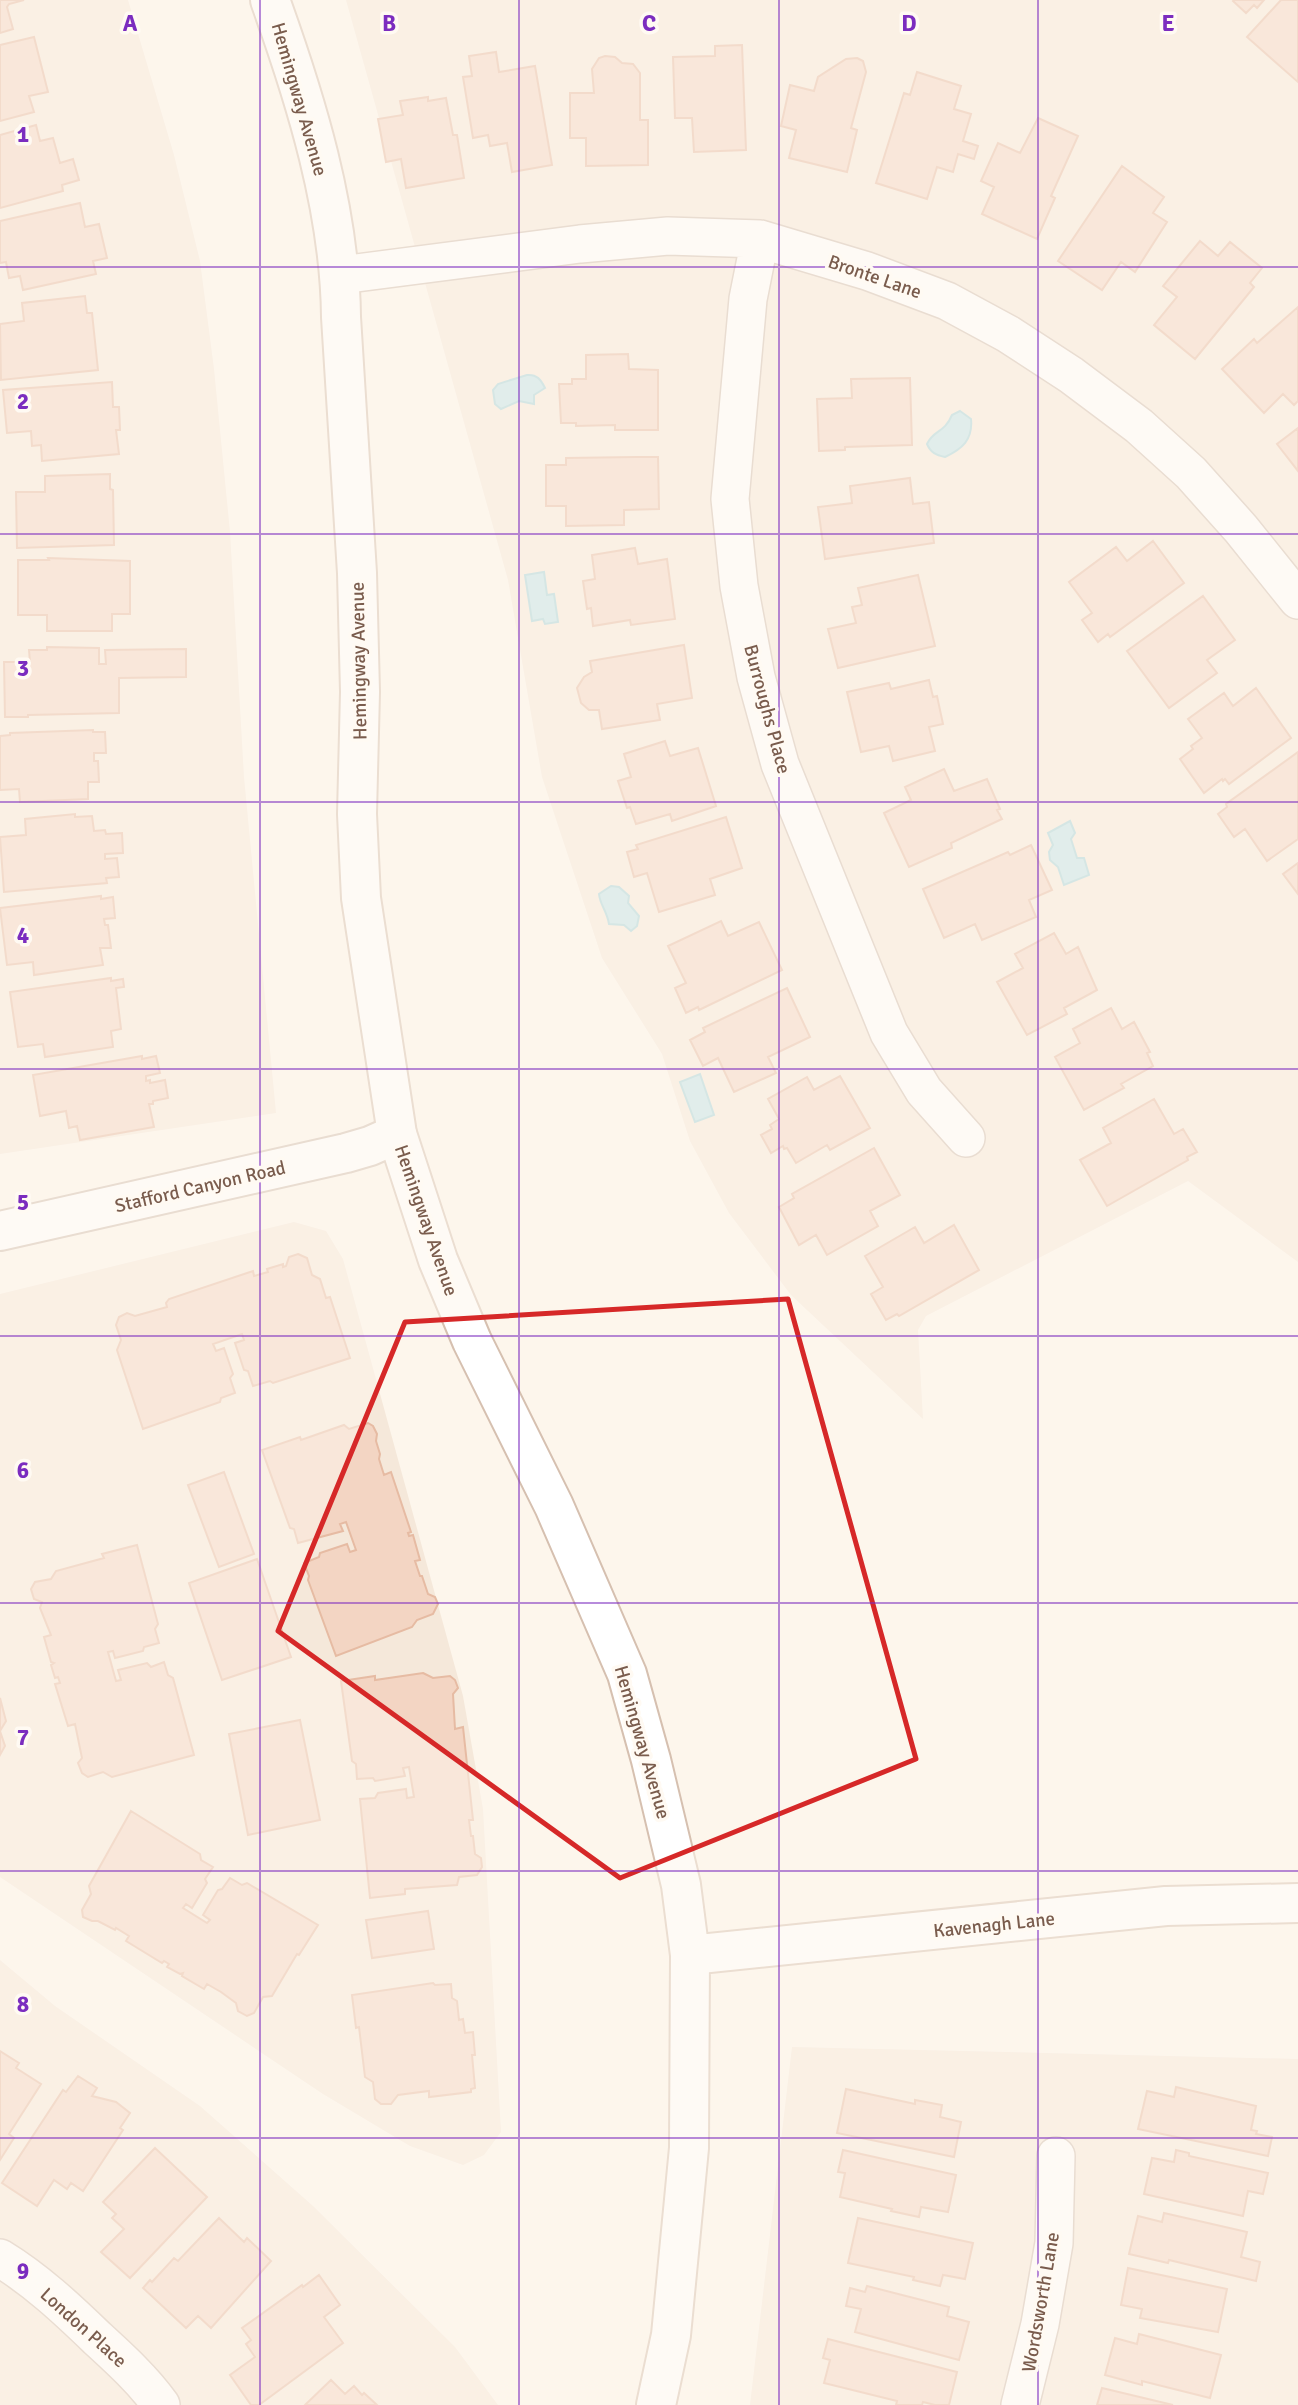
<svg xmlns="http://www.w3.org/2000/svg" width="1298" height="2405" viewBox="0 0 1298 2405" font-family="Signika,sans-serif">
<rect width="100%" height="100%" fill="#fdf6ec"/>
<path fill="#f5e8da" d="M0,0h128l46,155 26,106 14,108 16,163 14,245 32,336 -276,41z
M346,0h952v1262l-110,-81 -262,135 -8,14 5,89 -132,-124 -62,-82 -39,-72 -28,-87 -60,-96 -60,-181 -34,-197z
M294,1222l32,9 17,28 120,437 20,113 18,323 -17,23 -21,10 -53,-19 -87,-52 -323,-217v-583z
M0,1960l55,46 145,100 113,100 142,141 43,58h-498z
M792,2047l506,12v346h-548z"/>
<path fill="#bfe3e8" stroke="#a5d3da" stroke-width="2" d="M527,375c10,-1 14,5 18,13l-11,7v9l-15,-3 -18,8 -6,-5 -2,-14 5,-6z
M960,411l11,8c2,21 -9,30 -26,38 -9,-2 -14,-4 -18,-13 7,-15 17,-10 25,-29z
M544,572l3,23 7,-1 4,28 -13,2 -2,-5 -11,2 -7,-46z
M1070,821l5,12 -4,6 6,19h7l5,17 -25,10 -6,-18 -8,-7 -1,-8 4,-7 -5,-12z
M611,886l8,1 10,9 -1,7 11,13 -2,10 -6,5 -7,-6 -15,-1c-2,-13 -9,-19 -10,-30z
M700,1074l14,41 -19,7 -15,-40z"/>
<path fill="#f3d5c3" stroke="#e6bba3" stroke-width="2" d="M0,0h24l-15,4 -2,3 6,22 -13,4z
M1234,0h30l-7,8 -3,-3 -8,8 -13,-12z
M1281,0h17v82l-51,-45z
M34,37l14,55 -19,4 5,16 -34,9v-76z
M742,45l4,105 -52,2 -2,-34h-17l-2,-61 42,-1v-10z
M496,52l3,20 36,-6 17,99 -40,7 -5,-29 -17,3 -2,-11 -15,3 -10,-61 9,-1 -3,-20z
M605,56l10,1 7,6 11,1 7,9v47h8v45l-62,1v-28h-16v-45h24l-2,-24 7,-11z
M857,58l6,3 3,11 -15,56 6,2 -10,42 -58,-14 7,-28 -15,-4 9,-41 24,6 4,-14 28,-18z
M917,72l44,14 -7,23 17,5 -8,27 15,5 -4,13 -16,-5 -5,18 -16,-5 -10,32 -51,-16 28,-90 6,2z
M428,97v4l18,-3 7,37h4l7,43 -58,10 -5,-29 -15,3 -8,-43 25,-4 -3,-14z
M1038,118l40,18 -27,60 4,2 -18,41 -55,-25 12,-27 -13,-6 17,-38 22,10z
M36,125l4,16 13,-3 7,25 13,-4 6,21 -17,5 1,6 -63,17v-73z
M1122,166l42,31 -11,16 14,9 -32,50 -14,-10 -19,28 -44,-29z
M80,203l5,24 14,-3 8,34 -14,3 3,13 -73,16 -3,-14 -11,2 -3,-16 -6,1v-42z
M1200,241l18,15 12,-14 32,26 -12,15 4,4 -59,72 -41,-34 23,-28 -14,-11z
M85,296l2,17h5l6,57 -97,10 -1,-56 24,-3 -2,-18z
M1298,307v94l-4,4 -11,-11 -19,19 -42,-44 32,-30 3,4z
M628,354l1,15 29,1v60h-43v-5l-39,1v-3h-15l-2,-39h13v-5h14v-24z
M910,378l2,67 -67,2v3l-26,1 -2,-52 35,-1 -1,-19z
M112,382l1,25h6l1,23h-4l3,24 -77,7 -1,-16 -9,1 -1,-15 -24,2 -4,-43z
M1298,428v43l-21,-27z
M636,457h22l1,52 -35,1v15l-58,1v-20h-20v-41h20v-7z
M110,474v15l3,1 1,55 -97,3 -1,-56h29v-16z
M910,478l3,26 16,-2 5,41 -109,16 -7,-52 34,-4 -2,-17z
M1153,541l31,42 -74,54 -2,-3 -10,8 -16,-22 10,-7 -23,-31 47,-35 11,14z
M635,548l3,16 29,-5 8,60 -44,6 -1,-5 -37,6 -2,-18 -4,1 -4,-28 12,-2 -3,-24z
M48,558l82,3v53h-18v17h-65v-16h-29v-55h31z
M918,575l17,71 -97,22 -10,-39 28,-6 -4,-16 10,-2 -4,-17z
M1203,596l32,44 -28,20 10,13 -48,35 -42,-57z
M684,645l8,53 -35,6 3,16 -58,9 -3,-19h-10l-8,-7 -4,-15 7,-11 8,-5 -2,-11z
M47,647l52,1v16h7l-1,-14 81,-1v28l-67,1v35l-91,2v2h-23l-1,-55h26l-1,-12h18z
M929,680l4,17 4,-1 6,28 -14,3 6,24 -42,10 -4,-15 -28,6 -14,-60 42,-9 2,6z
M1256,688l35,50 -62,46 -4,-5 -2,2 -1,-2 -18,14 -24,-34 13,-10 -2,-3 11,-8 -14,-19 36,-26 9,13z
M93,730v2h12l1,21h-12v8h4l1,21h-11v17l-68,3 -1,-13 -19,1v-54l10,-1v-2z
M665,741l5,15 28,-8 18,58 -44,15 -2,-7 -34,10 -6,-17 -3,1 -9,-27 13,-4 -7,-23z
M1298,752v87l-31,22 -22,-32 -11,8 -16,-23 9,-7 -1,-3z
M944,769l10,22 33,-12 13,30 -3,1 5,9 -51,24 1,5 -43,19 -25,-54 27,-13 -6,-13z
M75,814v3l17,-1 2,15 11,-1 1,4 16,-1 1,20 -18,1v5l12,-1 2,19 -13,1 1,5 -103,9 -4,-55 26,-2 -1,-16z
M726,817l16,51 -32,11 5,16 -56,17 -12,-39 -13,4 -7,-25 11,-3 -2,-4z
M1031,845l21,45 -23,10 7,17 -54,23 -7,-16 -31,14 -21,-49 85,-37 2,3z
M1298,863v31l-15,-20z
M101,896v3l12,-2 2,21 -11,1 1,6h3l3,23h-11l3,17 -69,10 -1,-13 -26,3 -7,-57z
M721,921l7,15 31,-14 23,48 -83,40 -1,-3 -12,6 -11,-25 11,-5 -18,-37z
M1054,933l12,21 12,-7 19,43 -33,18 3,6 -40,21 -30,-53 26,-14 -8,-14z
M111,978v3l12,-2 1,8 -8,1 5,41 -10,2 2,16 -68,10 -2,-13 -25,3 -8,-55z
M787,988l23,49 -42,20 8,16 -42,19 -16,-34 -15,8 -13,-26 15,-8 -2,-4z
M1111,1008l11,21 12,-7 16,30 -3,1 6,13 -32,18 3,4 -40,22 -29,-53 25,-14 -7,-14z
M142,1056v3l14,-3 4,17 -14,3v5l4,-1v3l15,-3 3,18 -15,3v3h-4l5,23 -74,13 -3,-14 -8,2 -3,-17 -26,5 -7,-41z
M840,1076l30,52 -40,22 -3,-5 -31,18 -9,-15 -3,1 -1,-3 -12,7 -10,-18 11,-6 -2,-4 9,-6 -11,-20 39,-22 7,13z
M1154,1099l20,35 9,-5 14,23 -10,5 1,3 -81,46 -27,-46 31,-17 -8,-15z
M874,1148l26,47 -30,16 8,15 -51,29 -11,-20 -17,10 -20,-38 15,-9 -2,-4z
M954,1225l25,45 -80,46 -2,-2 -11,6 -15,-26 12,-7 -18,-31 50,-29 9,16z
M298,1254l9,4 5,17 8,4 6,19 4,-1 20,61 -77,25 -3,-2 -17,5 -5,-15 -4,-1 -9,-27 9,-3 -2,-6 -29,10 3,7 8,-3 9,26 -3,4 5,15 -14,5 -1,4 -77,27 -26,-79 4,-10 -5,-15 3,-8 8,-4 8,3 32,-9 -1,-4 3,-4 84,-28 1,5 14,-4 -1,-3 16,-5v3l3,-1 3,-9z
M368,1423l5,3 4,8 -1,7 4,13 -1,5 5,16 7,-3 20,60 -3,1 1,3 4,-1 7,25 -5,1 5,15h2l6,18 7,3 3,7 -5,10 -16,6 -5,7 -76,29 -28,-76 1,-4 -5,-13 15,-6 1,-4 27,-9 3,8 6,-2 -10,-28 -6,2 3,7 -45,12 -4,-14 -4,-1 -28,-78 38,-13 1,3 43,-15 5,4z
M224,1472l30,82 -35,13 -31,-82z
M137,1545l21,79 -3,5 4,14 -15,4 -1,4 -28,7 -2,-7 -5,1 8,29 5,-1 -3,-10 29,-7 4,4 13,-5 4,13 5,3 21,77 -82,22 -9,-5 -15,5 -6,-4 -4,-10 4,-5 -7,-34 -7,2 -13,-42 5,-1 -2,-6 -3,1 -4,-13 3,-2 -3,-1 -7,-25 7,-2 -11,-27 2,-6 -8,-3 -3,-10 4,-7 16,-3 5,-8 48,-13 -2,-4z
M257,1559l34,98 -69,23 -33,-97z
M423,1673l10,5 17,-2 5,4 3,8 -5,6 2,35 8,-2 10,93h-4l2,16h2l2,18 6,4 1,9 -5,8 -18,2 -2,8 -52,4v5l-35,4 -10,-99 15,-1 3,-5 28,-4 1,9 7,-1 -5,-30 -6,1 2,8 -30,5 -2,-3 -16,1 -1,-15 -4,-3 -11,-80 34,-5v4z
M0,1698l6,23 -6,10 5,15 -5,9z
M300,1720l20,100 -72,15 -19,-101z
M131,1811l69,43 1,6 12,7 -8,12 2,4 -15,25 -6,-4 -3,4 24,15 3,-3 -7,-5 15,-25 4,-1 8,-11 12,7 5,-2 71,42 -19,30 -2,-1 -25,42 -9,1 -9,16 -7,3 -9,-5 -2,-8 -15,-11 -14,-8 -3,5 -22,-13 1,-3 -3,1 -13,-7 2,-3 -5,-3 -2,2 -36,-22 3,-5 -13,-8 -1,2 -17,-9h-6l-9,-4 -1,-7 9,-16 -2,-8z
M428,1911l6,38 -62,9 -6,-38z
M433,1983l2,2 16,-1 1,14 5,3 2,19 4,-1 2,14 8,-1 2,23h-3l3,33 -4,1v3l-42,5v-6l-31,4 -7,9h-10l-6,-5 -2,-17 -8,-5 -6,-50 -3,1 -4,-33z
M0,2051l19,12 -3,5 25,16 -32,50 5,4 -14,22z
M78,2076l19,12 -5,8 24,6 14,11 -10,15 3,2 -40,61 -12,-8 -4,6 -13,-9 -17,26 -35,-23 61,-93 3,2z
M1176,2087l80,19 -5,24 6,1 -1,3 16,3 -4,19 -130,-27 9,-38 27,6z
M846,2089l69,15v-4l27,5 -2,12 21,5 -7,35 -117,-24z
M155,2148l52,49 -77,81 -29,-26 23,-23 -12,-11 4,-4 -13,-12z
M843,2150l113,25 -8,37 -27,-5 -2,10 -28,-6 1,-2 -52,-12 5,-24 -7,-1z
M1176,2150l13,3v3l79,17 -5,21 -15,-3 -5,25 -99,-22 8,-36 22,4z
M1164,2213l83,19 -6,25 19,5 -4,19 -87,-21 -1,3 -39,-9 9,-38 24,6z
M219,2218l25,24 3,-4 24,23 -60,67 -13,-12 -12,12 -43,-40 7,-8 2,2 22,-24 4,3z
M858,2218l115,25 -8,36 -22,-4 -3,11 -27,-6 1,-3 -66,-14z
M1128,2268l99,21 -9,43 -78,-14 2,-9 -21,-4z
M319,2275l21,30 -16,12 19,26 -84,62h-8l-21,-30 25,-18 -9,-13 5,-4 -9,-12 60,-43 1,2z
M867,2286l82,21 -2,9 22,6 -10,38 -104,-28 6,-23 -15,-3 4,-18 15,4z
M1139,2334l82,21 -11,43 -68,-17v4l-37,-10 10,-37 22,6z
M828,2339l129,33 -8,33h-14l-12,-3 -1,3h-26l1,-4 -73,-18 6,-23 -7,-2z
M331,2380l14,14 9,-8 8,9 2,-2 13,12h-72z
M1102,2388l71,17h-76z"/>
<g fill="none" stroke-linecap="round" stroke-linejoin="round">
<g stroke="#d1beb0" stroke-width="40">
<path id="minor" d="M760,239l-12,60 -18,200 9,87 17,91 24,87 109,269 35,58 42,47
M341,275l239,-31 88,-8 92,3 107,32 80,30 61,33 63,41 68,51 52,47 50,56 57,71
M0,2258c36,22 67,51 97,80 23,21 46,42 64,67
M1020,2405l20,-81 14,-81 2,-87"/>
</g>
<g stroke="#d1beb0" stroke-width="42">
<path id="tertiary" d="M0,1231l346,-78 24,-7 27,-12"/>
</g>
<g stroke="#d6c0b0" stroke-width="42">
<path id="secondary" d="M270,0c36,100 70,210 71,317l16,256 3,119 -3,122 4,84 36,236 41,126 34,81 82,165 73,168 24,86 30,125 9,70 -1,193 -18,187 -15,70
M690,1955l476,-49 132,-3"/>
</g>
<use href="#minor" stroke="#fff" stroke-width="37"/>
<use href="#tertiary" stroke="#fff" stroke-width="38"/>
<use href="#secondary" stroke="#fff" stroke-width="38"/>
</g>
<path d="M0 0H1298V2405H0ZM788,1299l128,460 -296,119 -342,-247 127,-309z" fill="#fdf6ec" fill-opacity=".55" fill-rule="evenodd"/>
<path fill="none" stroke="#d62828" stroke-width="5" stroke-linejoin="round" d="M788,1299l128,460 -296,119 -342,-247 127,-309z"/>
<path fill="none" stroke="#7b2cbf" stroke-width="2" stroke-opacity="0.55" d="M260,0v2405M519,0v2405M779,0v2405M1038,0v2405M0,267h1298M0,534h1298M0,802h1298M0,1069h1298M0,1336h1298M0,1603h1298M0,1871h1298M0,2138h1298"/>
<g text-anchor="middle" stroke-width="7" stroke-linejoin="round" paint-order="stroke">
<g font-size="19" fill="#7a5c4d" stroke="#fffaf3">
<text transform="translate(300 99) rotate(74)" y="7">Hemingway Avenue</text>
<text transform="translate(875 276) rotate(19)" y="7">Bronte Lane</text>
<text transform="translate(358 661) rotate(-91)" y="7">Hemingway Avenue</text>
<text transform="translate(768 709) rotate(75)" y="7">Burroughs Place</text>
<text transform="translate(200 1186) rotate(-13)" y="7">Stafford Canyon Road</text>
<text transform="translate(427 1220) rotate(71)" y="7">Hemingway Avenue</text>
<text transform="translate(643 1742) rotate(74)" y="7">Hemingway Avenue</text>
<text transform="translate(994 1924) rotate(-6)" y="7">Kavenagh Lane</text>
<text transform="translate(1040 2302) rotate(-80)" y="7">Wordsworth Lane</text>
<text transform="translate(84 2327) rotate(42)" y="7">London Place</text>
</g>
</g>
<g font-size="23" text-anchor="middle" font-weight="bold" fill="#7b2cbf" stroke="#fffaf3" stroke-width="7" stroke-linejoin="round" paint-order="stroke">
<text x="130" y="31">A</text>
<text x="389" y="31">B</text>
<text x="649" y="31">C</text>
<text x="909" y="31">D</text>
<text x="1168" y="31">E</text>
<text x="23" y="142">1</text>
<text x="23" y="409">2</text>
<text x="23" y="676">3</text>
<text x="23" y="943">4</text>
<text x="23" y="1210">5</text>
<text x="23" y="1478">6</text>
<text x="23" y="1745">7</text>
<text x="23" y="2012">8</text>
<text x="23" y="2279">9</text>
</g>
</svg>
